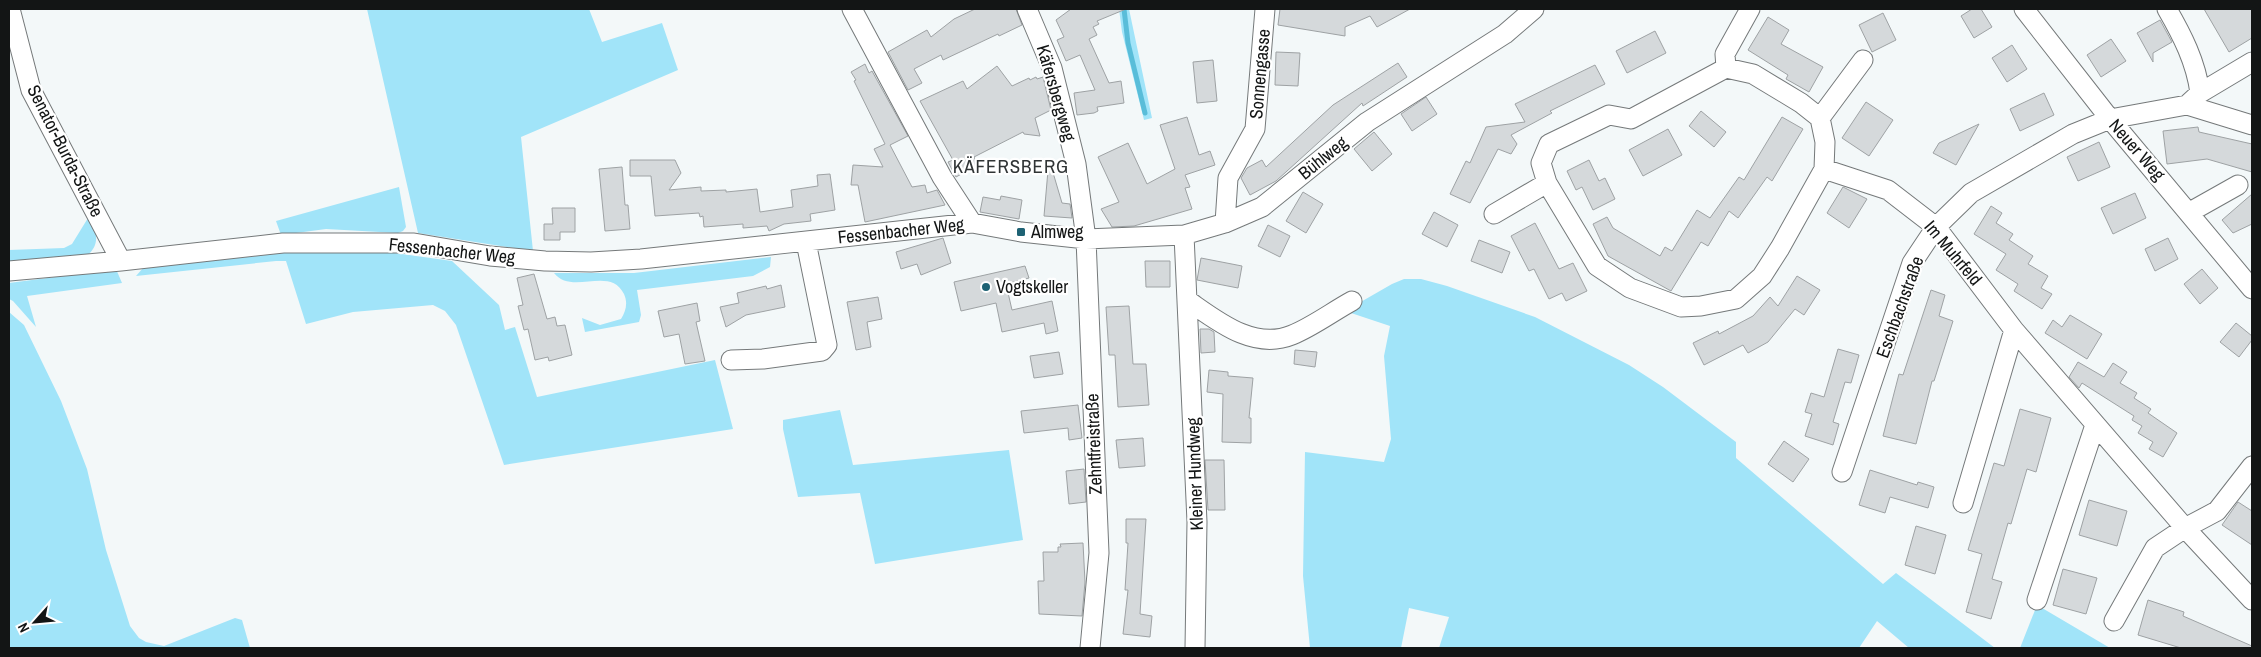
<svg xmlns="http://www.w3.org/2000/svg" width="2261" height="657" viewBox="0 0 2261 657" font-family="'Archivo Narrow',sans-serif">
<rect width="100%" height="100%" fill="#f3f8f9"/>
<path fill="#a1e4f9" d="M367,9h222l13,33 60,-19 16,47 -157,67 12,114 -115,-18z
M1119,9h10l23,109 -8,2 -22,-88z
M399,187l7,40 -3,4 -5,2 -72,-4 -45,6 -5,-14z
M88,218l3,1c6,15 9,25 -4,37l-78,8v-14l55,-2 8,-4z
M366,249l86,12 47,44 6,25 10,-3 22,70 178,-37 18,69 -229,36 -48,-140 -11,-14 -12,-6 -80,7 -47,12 -20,-63h-10l-140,15 7,-8 141,-15z
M771,257l-1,10 -17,9 -116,14 4,25 -2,7 -54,10 -3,-14 18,7 21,-6c5,-8 7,-16 3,-25 -14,-29 -52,2 -70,-21h80z
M116,269l6,14 -95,13 9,31 -23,-26 -4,-2v-16z
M1404,279h17l26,7 88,31 94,48 34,22 73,55v16l147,126 13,-11 99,75h-86l-32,-27 -18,27h-420l10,-31 -40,-9 -8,40h-91l-7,-72 2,-124 79,10 7,-23 -7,-83 6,-30 -45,-15 47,-27z
M9,312l15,13 37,76 26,68 19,81 24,76 9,12 7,4 18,4 71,-28 7,2 8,28h-241z
M840,410l13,55 156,-15 14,90 -148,24 -15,-71 -62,4 -15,-68v-9z
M2037,605l73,43h-90z"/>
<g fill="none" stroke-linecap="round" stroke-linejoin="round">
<path stroke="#59bdd9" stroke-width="5" d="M1124,9l4,34 17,70"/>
</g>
<path fill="#d5d9db" stroke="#9ea2a4" d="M975,9h41l6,16 -23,11 -1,-2 -55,26 -2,-5 -27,14 8,14 -14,7 -20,-38 39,-22 4,7 23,-18z
M1071,9h55l-29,12 2,3 -6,3 4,8 -8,4 20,44 12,-2 3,22 -27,4 1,4 -4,2 -17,2 -3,-22 21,-3 -15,-35 -14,6 -9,-21 7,-3 -8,-17z
M1280,9h130l-33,18 -7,-11 -25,11v9l-67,-11z
M1972,9h9l11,18 -18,11 -13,-22z
M2204,9h48v29l-23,14z
M1883,13l13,27 -24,12 -13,-27z
M1768,17l21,13 -8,14 42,23 -14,25 -23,-13 2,-4 -40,-25z
M2160,20l12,22 -19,11v9l-16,-29z
M1655,31l11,22 -39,20 -11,-22z
M2111,39l15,22 -25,16 -14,-22z
M2012,45l15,24 -20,13 -15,-24z
M1276,52l24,1 -2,33 -23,-1z
M1213,60l4,41 -20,2 -4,-41z
M1398,63l9,14 -44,29 -1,-3 -86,78 -26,14 -9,-17 6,-10 15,-8 4,7 67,-62z
M865,64l4,9 3,-2 36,65 -18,9 22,42 13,-2 2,8 10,-3 8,15 -80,17 -7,-37h-7l2,-20 30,2 -9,-18 11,-5 -31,-63 2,-1 -5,-8z
M1595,65l10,19 -55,27 2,2 -41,22 6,9 -6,10 -13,-5 -28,54 -20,-9 16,-33 4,2 16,-36 39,-5 -10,-18z
M997,66l15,20 17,-8 1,2 6,-3 1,2 6,-2 8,33 -16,8 5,18 -16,-2 -1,-2 -49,25 4,8 -22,12 -8,-15 5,-2 -33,-59 43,-20 4,8z
M2044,93l10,22 -34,16 -10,-22z
M1426,97l11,17 -25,17 -11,-17z
M1866,102l27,18 -24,36 -27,-18z
M1701,111l25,21 -12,15 -25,-21z
M1187,117l12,38 11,-4 5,14 -30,10 5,12 -5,1 7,21 -58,17 -22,1 -11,-18 18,-7 -21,-45 30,-14 19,41 28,-15 -15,-44z
M1782,117l21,12 -31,52 -5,-4 -29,41 -9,-7 -21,35 -7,-4 -30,49 -63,-35 -15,-32 14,-7 6,11 47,28 5,-9 7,4 25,-41 13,8 29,-41 5,3z
M1979,124l-23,41 -23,-12 6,-10z
M2198,127l1,5 53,12v28l-45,-13 -40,5 -4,-33z
M1668,129l14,26 -39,21 -14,-26z
M1374,132l18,22 -20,17 -18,-22z
M2099,142l11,25 -32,14 -11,-24z
M1049,159l13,44 8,1 2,14 -28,-2z
M630,160h45l6,13 -12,17 32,-3v4l25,-1v2l31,-3 3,23 33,-5 -2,-17 27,-4 -1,-11 13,-1 5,36 -25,4 1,7 -27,3 -15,7 -2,-5 -24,2v-4l-39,3 -1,-11 -3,1 -1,-4 -44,3 -4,-40h-21z
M1589,160l10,21 6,-3 10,21 -22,11 -11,-23 -6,3 -9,-19z
M622,167l3,38h3l2,24 -25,2 -6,-62z
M1843,187l24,12 -18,29 -22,-15z
M1303,192l20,12 -17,29 -20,-12z
M2135,193l11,25 -33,16 -12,-26z
M2252,194v30l-19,9 -11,-13z
M1001,196l21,4 -3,19 -39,-7 3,-15 17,3z
M1991,206l11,7 -6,10 17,11 -4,6 24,16 -5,8 20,12 -7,12 11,6 -10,15 -28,-18 4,-7 -22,-14 10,-16 -32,-20z
M552,208h23v24h-15v8h-16v-16h9z
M1434,212l24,13 -11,22 -25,-13z
M1535,223l24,46 14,-6 14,28 -21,10 -4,-8 -13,6 -15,-30 -5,2 -18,-35z
M1268,225l22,11 -10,21 -22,-11z
M943,238l8,25 -30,12 -4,-11 -16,5 -5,-17z
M2168,238l10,21 -23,12 -10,-22z
M1479,240l31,12 -8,21 -31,-12z
M1201,258l41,8 -4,22 -41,-8z
M1145,261h25v26h-24z
M1025,266l4,12 -23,6 6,26 40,-9 6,30 -12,3 -2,-11 -42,9 -6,-29 -35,8 -7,-29z
M2202,269l16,19 -18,16 -16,-20z
M534,274l13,45 8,-2 2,9 8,-1 7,30 -23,6 -1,-4 -13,3 -7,-31 -4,1 -6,-24 5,-1 -6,-27z
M1797,276l23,14 -16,25 -9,-6 -27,33 -20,11 -5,-8 -39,20 -11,-22 25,-12 1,3 34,-18 17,-19 8,9z
M781,285l4,22 -39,8 -20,12 -6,-20 19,-4 -2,-10 29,-7 1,3z
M1931,290l14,5 -6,21 14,5 -19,60h-2l-16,63 -33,-8 16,-62 4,1z
M878,297l4,22 -15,3 4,25 -15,3 -9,-48z
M697,303l3,18 -4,1 9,39 -20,3 -6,-30 -15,3 -6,-26z
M1129,306l4,58h13l3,41 -31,2 -3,-52h-6l-3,-48z
M2070,315l32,19 -15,25 -42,-26 8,-13 9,7z
M2236,323l16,13v4l-13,17 -19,-15z
M1200,329h9l5,3 1,20 -14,1z
M1838,349l21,6 -8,28 -6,-1 -12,40 6,2 -6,21 -28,-9 7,-22 -7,-2 6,-19 13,4z
M1295,350l22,2 -2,15 -21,-3z
M1059,352l4,22 -29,4 -4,-22z
M2078,362l26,15 9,-14 14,9 -7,11 17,10 -3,5 17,11 -3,4 29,20 -14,24 -14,-8 4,-7 -15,-9 4,-7 -10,-6 2,-4 -52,-33 -3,5 -10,-11z
M1209,370l19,2v4l25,2 -4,40h2v25l-29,-1 1,-48 -16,-2z
M1078,405l4,33 -13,2 -1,-12 -44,5 -3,-22z
M2020,409l31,9 -15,54 -9,-3 -16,55 -3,-1 -16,56 10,3 -11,37 -25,-7 16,-58 -14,-4 26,-87 10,3z
M1143,438l2,28 -26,2 -3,-28z
M1784,441l25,18 -16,23 -25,-18z
M1205,460h19l1,50h-17z
M1084,469l2,33 -17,2 -3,-33z
M1870,470l47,15 1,-3 16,5 -6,21 -38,-11 -5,16 -26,-8z
M2089,500l38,11 -10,35 -38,-11z
M2238,502l14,9v34l-30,-20z
M1126,519h20l-6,95 12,2 -2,21 -27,-3 5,-44h-3l3,-47h-2z
M1916,526l30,9 -11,39 -30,-9z
M1083,543l2,39 -3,34 -43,-2 -1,-33h6l-1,-29h15v-5h3l-1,-3z
M2063,569l34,9 -11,36 -33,-9z
M2148,600l36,12 -1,4 69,30v2h-71l-43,-13z"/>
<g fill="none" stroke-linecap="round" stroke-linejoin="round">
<g stroke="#75797a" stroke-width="21">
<path id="minor" d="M10,9l21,81 90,171
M852,9l90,168 30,46
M1027,9l25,59 24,96 10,75 13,314 -9,95
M2024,9l86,110 142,170
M2167,9c15,26 29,53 33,84l-13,12
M1726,68l27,6 48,29 19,15 5,24 -1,27 -44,79 -18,28 -26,23 -35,7 -20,1 -51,-19 -33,-22 -50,-83 -6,-20 8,-19 60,-29 22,4z
M1726,68l-1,-14 25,-45
M2200,93l52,-31
M1820,118l43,-58
M1824,169l64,21 48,37 78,103 171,198 67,72
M2190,212l48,-27
M1494,214l53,-31
M1225,223l3,-45 27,-49 10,-120
M1184,235l13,287 -2,126
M9,271l112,-10 162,-18h131l76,13 55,5 46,1 50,-3 331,-36 49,9 65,7 98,-4 41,-12 37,-16 105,-85 138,-88 29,-25
M1187,300c29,20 66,51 105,35 20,-8 40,-23 60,-34
M731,360l32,-1 59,-8 5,-6 -21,-103
M1842,472l70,-209 24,-36 35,-34 102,-59 37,-15 77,-14 65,20
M1963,503l51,-173
M2037,600l58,-175
M2114,621l41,-73 30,-20 32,-17 35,-45"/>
</g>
<use href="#minor" stroke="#fff" stroke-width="19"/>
</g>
<g fill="#1e6274" stroke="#fff" stroke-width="2">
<rect x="1016" y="227" width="10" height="10" rx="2.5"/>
<circle cx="986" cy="287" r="5"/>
</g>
<g text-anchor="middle" stroke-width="4.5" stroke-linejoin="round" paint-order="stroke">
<g font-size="18" fill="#131515" stroke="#fff">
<text transform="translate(1260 74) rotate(-85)" y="6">Sonnengasse</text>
<text transform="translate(1056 93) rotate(74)" y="6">Käfersbergweg</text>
<text transform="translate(2137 150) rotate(49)" y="6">Neuer Weg</text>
<text transform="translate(65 151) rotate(63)" y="6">Senator-Burda-Straße</text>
<text transform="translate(1323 158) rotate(-39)" y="6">Bühlweg</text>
<text transform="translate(901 231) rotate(-6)" y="6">Fessenbacher Weg</text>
<text transform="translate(452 251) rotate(6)" y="6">Fessenbacher Weg</text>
<text transform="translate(1953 253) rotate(50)" y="6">Im Muhrfeld</text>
<text transform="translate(1900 307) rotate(-70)" y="6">Eschbachstraße</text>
<text transform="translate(1094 444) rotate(-92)" y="6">Zehntfreistraße</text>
<text transform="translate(1195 474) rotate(-92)" y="6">Kleiner Hundweg</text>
</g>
<g font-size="18" fill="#131515" stroke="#fff" text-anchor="start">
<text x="1031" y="238">Almweg</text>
<text x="996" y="293">Vogtskeller</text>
</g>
<g font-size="19" letter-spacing="1" fill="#303435" stroke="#fff">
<text x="1011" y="173">KÄFERSBERG</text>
</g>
</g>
<rect width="2261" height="657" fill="none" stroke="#131515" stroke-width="20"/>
<g transform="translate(35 622) rotate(243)" stroke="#ffffff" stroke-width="4" paint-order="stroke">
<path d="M0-4L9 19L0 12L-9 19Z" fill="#131515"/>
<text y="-8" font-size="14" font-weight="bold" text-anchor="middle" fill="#131515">N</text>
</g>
</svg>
